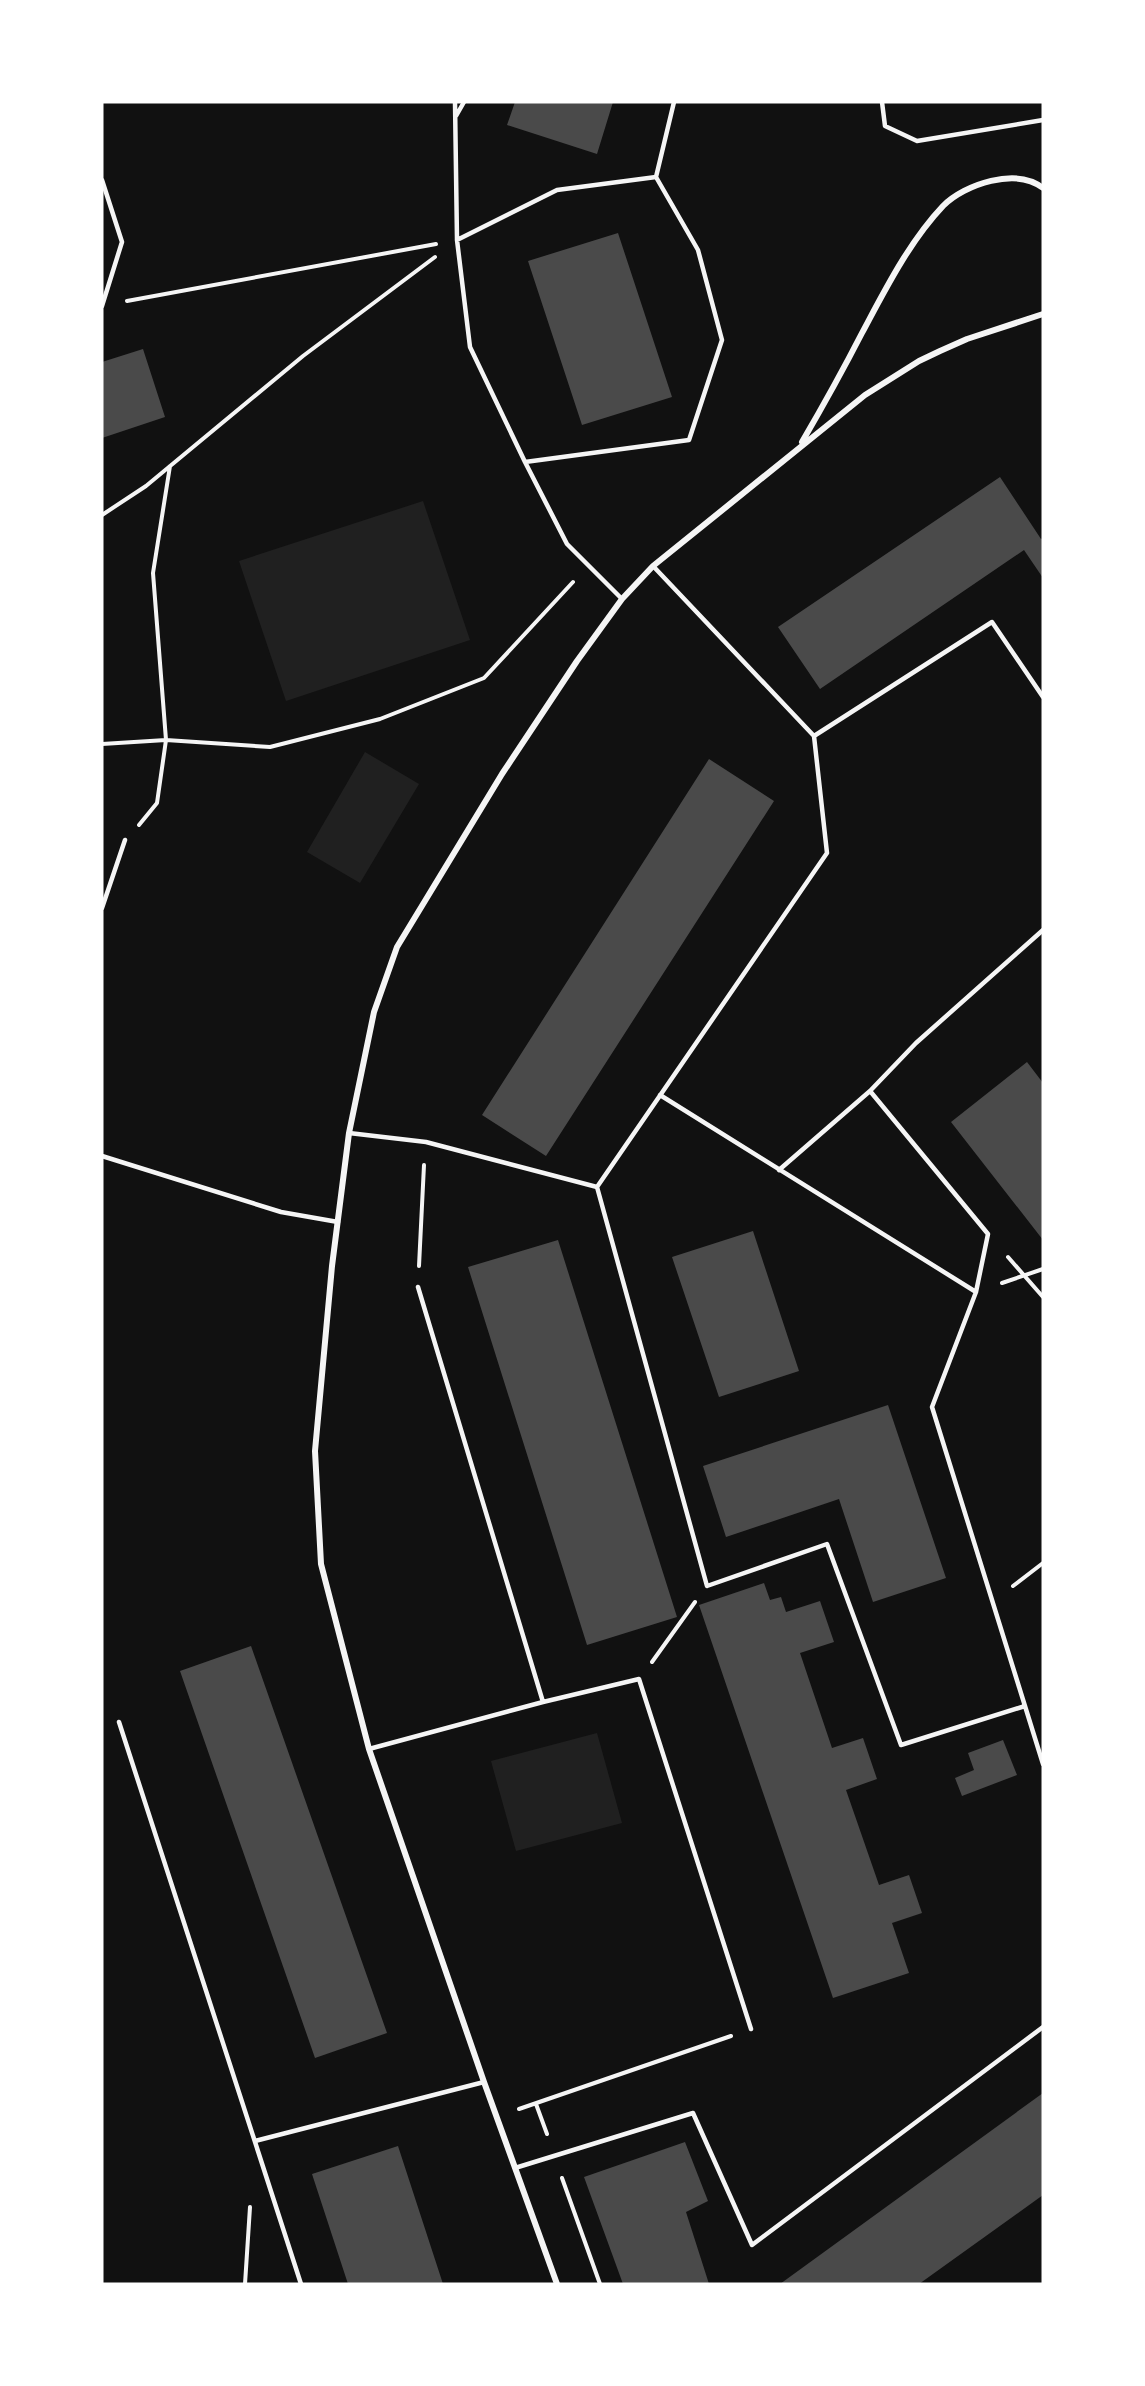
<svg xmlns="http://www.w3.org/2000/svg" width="1145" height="2386" viewBox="0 0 1145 2386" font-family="'Nunito Sans',sans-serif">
<rect width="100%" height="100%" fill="#111"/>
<path fill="#202020" d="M423,501l47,139 -184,61 -47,-140z
M365,752l54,32 -59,99 -53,-31z
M597,1733l25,90 -106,28 -25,-90z"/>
<path fill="#4a4a4a" d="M515,102h98l-16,52 -90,-29z
M618,233l54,164 -90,28 -54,-164z
M143,349l22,68 -63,21v-76z
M1000,477l41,62 2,-1v40l-19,-28 -204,139 -42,-62z
M709,759l65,42 -228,355 -64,-41z
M1027,1062l16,21v157l-92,-118z
M753,1231l46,140 -80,26 -47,-140z
M558,1240l119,377 -90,28 -119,-378z
M888,1405l58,173 -73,24 -34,-103 -113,38 -23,-71z
M764,1583l6,17 11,-3 5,15 34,-11 14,41 -34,11 32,95 31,-10 14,41 -31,11 33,95 30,-10 13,38 -30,10 17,50 -76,25 -134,-393z
M251,1646l136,387 -72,25 -135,-387z
M1003,1740l14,35 -55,21 -7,-18 19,-8 -6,-17z
M1043,2093v102l-124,89h-139z
M685,2142l23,59 -22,11 23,72h-86l-39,-107z
M398,2146l45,138h-95l-36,-110z"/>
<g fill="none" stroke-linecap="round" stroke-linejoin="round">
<path stroke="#f5f5f5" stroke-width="4" d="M127,301l309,-57
M102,515l44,-29 157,-130 132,-99
M102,744l64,-4 104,7 110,-28 104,-41 89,-96
M139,825l18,-22 9,-63 -13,-167 17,-107
M1008,1257l35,40
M419,1266l5,-101
M1002,1283l41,-14
M1013,1586l30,-23
M652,1662l43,-60
M536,2104l11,30
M519,2109l212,-73
M562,2178l38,106
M245,2284l5,-77"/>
<path stroke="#f5f5f5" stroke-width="4.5" d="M455,102l2,138 13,107 55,115 164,-22 33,-100 -24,-90 -42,-73 -99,13 -100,50
M882,102l3,24 32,15 126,-21
M456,116l8,-14
M656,177l18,-75
M102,180l20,62 -20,64
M525,462l42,82 55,55
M653,566l161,170 178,-114 51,75
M102,908l23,-68
M660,1095l316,197 12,-58 -118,-143
M349,1133l77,9 171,45 230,-334 -13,-117
M102,1156l179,56 57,10
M779,1170l91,-79 46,-48 127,-113
M597,1187l110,399 120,-42 74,201 124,-39
M418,1287l125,415 96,-23 112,350
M976,1292l-44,115 111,357
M119,1722l182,562
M369,1749l174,-47
M255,2141l229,-59
M515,2168l178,-55 59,132 291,-218"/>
<path stroke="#f5f5f5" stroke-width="6" d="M802,442c21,-36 41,-72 60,-109 23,-43 47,-91 81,-127 22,-22 73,-39 100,-18
M557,2284l-73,-202 -115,-333 -48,-185 -6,-113 17,-185 17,-133 25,-121 23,-65 105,-173 75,-113 45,-62 31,-33 212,-171 54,-34 21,-10 27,-12 76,-25"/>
</g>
<rect width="1145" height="2386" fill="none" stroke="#ffffff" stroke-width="207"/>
</svg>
